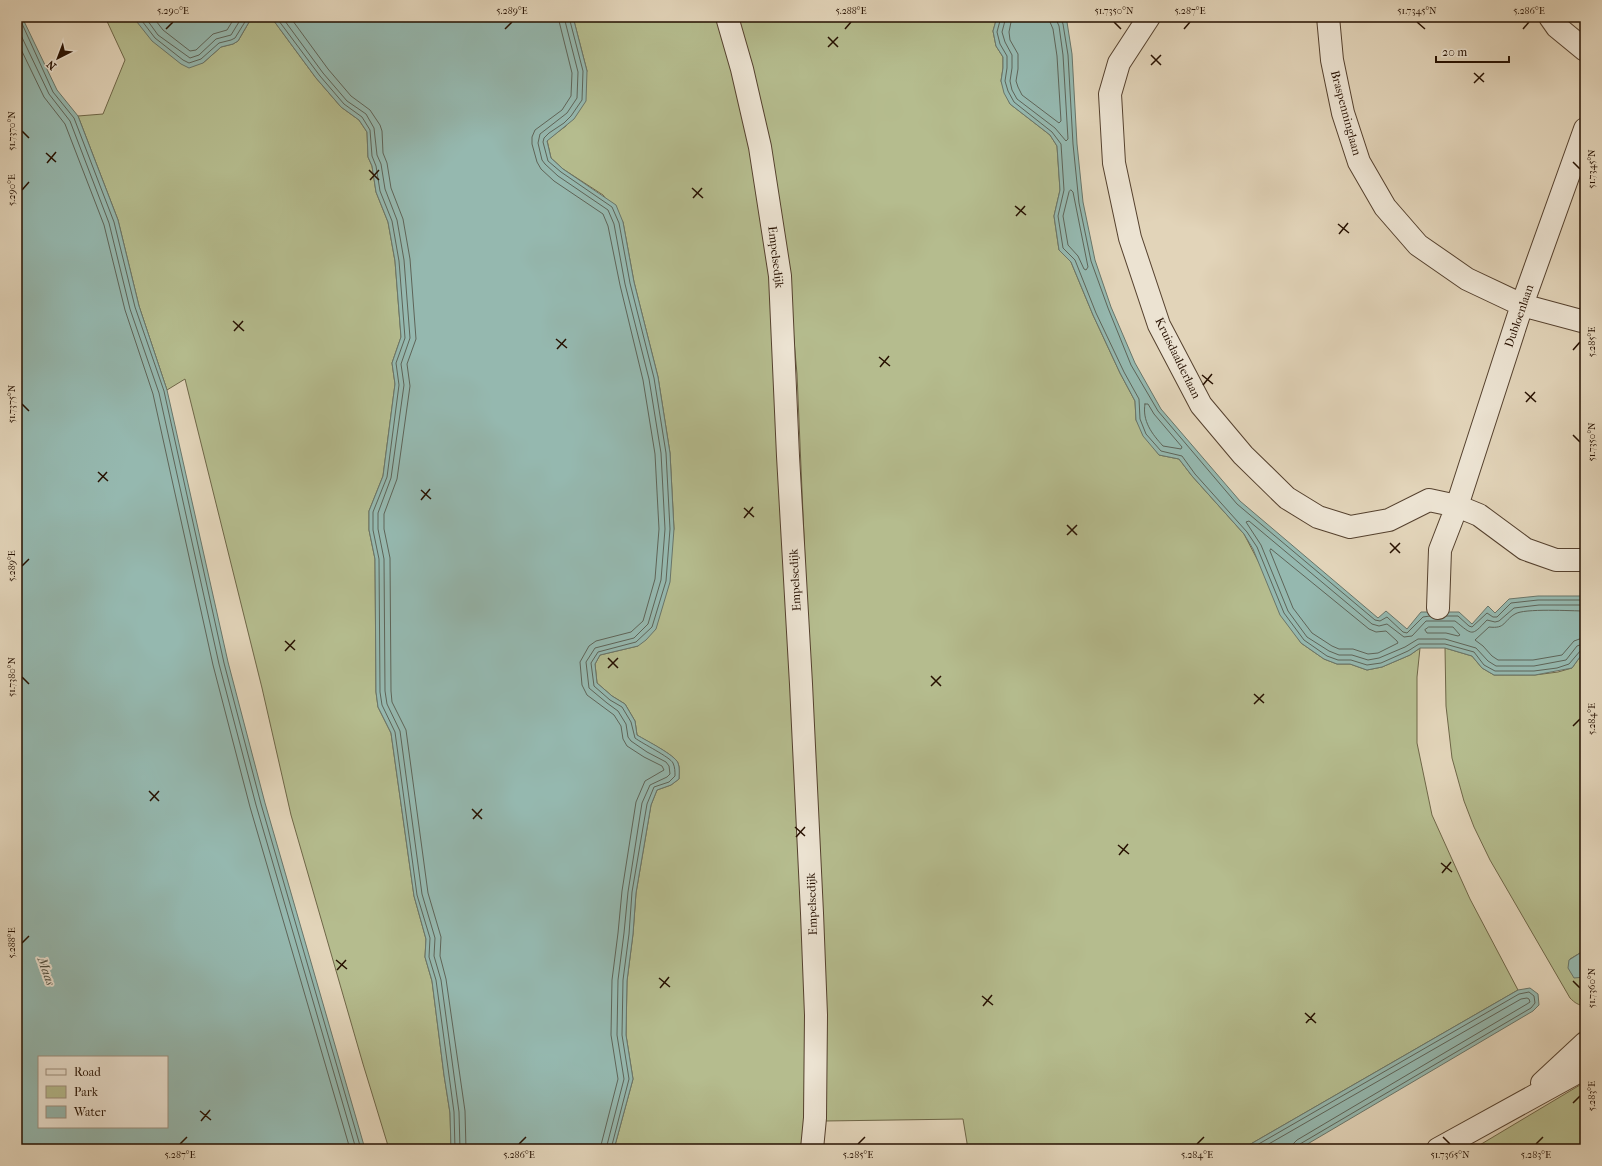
<svg xmlns="http://www.w3.org/2000/svg" width="1602" height="1166" viewBox="0 0 1602 1166" font-family="'IM FELL French Canon',serif">
<rect width="100%" height="100%" fill="#e2d4b9"/>
<filter id="stains"><feTurbulence type="fractalNoise" baseFrequency=".005" numOctaves="4"/><feColorMatrix values="0 0 0 0 .2 0 0 0 0 .09 0 0 0 0 .02 0 0 0 .5 -.17"/></filter>
<radialGradient id="worn" r=".72"><stop offset=".6" stop-color="#630" stop-opacity="0"/><stop offset="1" stop-color="#630" stop-opacity=".3"/></radialGradient>
<path fill="#b5bc8e" stroke="#6e6647" d="M105,17h28l4,4 66,42 18,-16 12,-3 5,-3 14,-24h19l45,61 25,29 18,13 8,12 1,25 4,9 4,26 12,30 7,39 6,76 -9,26 3,21 -12,92 -14,35v19l6,29 1,133 2,15 13,26 23,163 12,43 -1,18 7,24 12,94 6,38 1,36h-62l-26,-85 -72,-249 -29,-127 -77,-309 -18,11 -28,-84 -21,-86 -40,-104 25,-2 22,-54z
M573,17h145l33,122 20,142 35,700 1,109 -3,59h-190l19,-70 -7,-44 1,-54 6,-47 3,-41 15,-88 6,-15 14,-5 8,-6c0,-5 1,-12 -1,-16 -3,-8 -32,-22 -41,-28l-2,-14 -10,-17 -13,-8 -15,-13 -2,-19 5,-9 38,-9 36,-117 -4,-76 -12,-76 -24,-95 -11,-60 -20,-27 -40,-26 -12,-11 -4,-18 19,-14 21,-55z
M734,17h263l-4,14 3,15 7,11v11l-2,13 9,23 40,31 7,11 3,44 -6,26 5,34 12,12 22,53 27,58 15,28 1,19 23,35 20,4 13,17 52,58 57,109 23,16 13,5h13l17,6 15,-3 28,-12 10,-7 -3,29v66l15,72 38,84 48,91 -276,159h-274l-5,-30 -138,2 -2,-141 -26,-606 -9,-101z
M1445,648l27,8 10,12 12,7h41l23,-3 14,-4 13,-18v300l-15,9 13,19 2,-1v29c-7,-1 -10,-3 -15,-8l-80,-138 -16,-33 -10,-26 -12,-43 -6,-52z
M1585,1082v67h-112z"/>
<path fill="#95b8af" stroke="#697569" fill-rule="evenodd" d="M17,17h5l35,73 21,26 40,104 21,86 28,84 61,272 37,141 100,346h-348zM39,1057h128v70h-128z
M133,17h119l-14,24 -5,3 -12,3 -18,16 -14,5 -8,-4 -29,-23z
M271,17h302l14,54 -1,30 -12,18 -27,22 4,17 12,11 53,36 7,17 11,60 24,95 12,76 4,76 -4,53 -14,47 -10,11 -8,6 -38,9 -5,9 2,19 15,13 13,8 10,17 2,14c10,6 38,20 41,28 2,5 1,11 1,16l-8,6 -14,5 -6,15 -15,88 -3,41 -6,47 -1,54 7,44 -19,70h-163l-1,-36 -6,-38 -12,-94 -7,-24 1,-18 -12,-43 -23,-163 -13,-26 -2,-15 -1,-133 -6,-29v-19l14,-35 12,-92 -3,-21 9,-26 -6,-76 -7,-39 -12,-30 -4,-26 -4,-9 -1,-25 -8,-12 -18,-13 -25,-29z
M997,17h66l4,5 5,32 5,90 6,58 12,58 16,47 24,56 26,46 79,92 138,117 8,-7 21,18 14,-17h38l13,12 16,-18 7,7 14,-14 29,-3h47v54l-13,18 -37,7h-41l-12,-7 -10,-12 -27,-8h-25l-10,7 -28,12 -15,3 -17,-6h-13l-13,-5 -23,-16 -21,-28 -27,-66 -9,-15 -52,-58 -13,-17 -20,-4 -16,-19 -7,-16 -1,-19 -15,-28 -27,-58 -22,-53 -12,-12 -5,-34 6,-26 -3,-44 -7,-11 -40,-31 -6,-11 -3,-12 2,-13v-11l-7,-11 -3,-15z
M1585,950v27l-11,1 -6,-10 1,-8z
M1530,988l8,6 1,11 -6,6 -234,138h-57l276,-159z"/>
<g fill="none" stroke-linecap="round" stroke-linejoin="round">
<path stroke="#5e6458" stroke-width="1" d="M19,17l34,75 21,26 40,104 21,85 29,84 60,272 37,141 100,345
M139,17l16,21 28,22 6,3 12,-4 18,-16 12,-3 4,-2 13,-21
M145,17l13,18 32,23 9,-3 17,-16 15,-4 11,-18
M153,17l10,13 27,21 6,-1 17,-16 14,-4 8,-13
M276,17l44,59 24,28 18,13 8,13 2,26 4,10 4,25 12,30 7,40 6,77 -9,25 3,22 -12,92 -14,35v18l6,29 1,133 2,13 13,27 22,163 13,43 -1,19 7,23 18,132 1,37
M282,17l41,56 24,28 19,13 8,14 3,27 4,9 4,25 12,31 7,40 6,78 -9,26 3,21 -13,93 -13,35v16l6,30 1,132 2,13 13,27 22,163 13,44 -1,18 7,24 18,132 1,37
M290,17l38,52 23,27 19,14 10,15 2,6 1,22 4,10 4,25 12,31 7,40 6,80 -9,25 3,22 -13,93 -13,35v15l6,29 1,133 1,11 14,28 22,163 13,44 -1,19 6,23 19,132 1,38
M558,17l14,56 -1,23 -9,14 -27,20 -3,7v7l5,18 4,7 13,12 49,33 5,12 12,59 23,95 12,74 4,75 -4,50 -12,42 -12,11 -35,9 -7,5 -9,16 2,23 5,10 27,20 7,11 2,13 4,7 17,11 18,9 2,4 -19,11 -9,21 -14,89 -4,42 -6,47 -1,55 7,44 -18,70
M564,17l14,55 -1,26 -10,15 -27,21 -2,9 4,17 3,4 13,12 50,34 6,14 11,60 24,95 12,74 4,76 -4,51 -13,44 -14,14 -39,10 -9,14 3,26 18,15 11,8 8,13 2,13 3,4 16,11 19,10 3,4 1,8 -3,3 -17,8 -8,18 -14,89 -4,41 -6,47 -1,55 7,44 -18,70
M569,17l14,54 -1,29 -11,16 -7,7 -15,10 -5,5 -1,4 5,19 13,11 51,35 7,16 11,60 24,95 12,75 4,76 -4,52 -14,46 -16,15 -38,10 -7,11 3,23 16,14 12,7 9,15 4,16c8,6 35,19 38,25 2,4 2,9 2,13l-6,6 -15,5 -7,17 -15,88 -3,42 -6,46 -1,55 7,44 -18,70
M1001,17l-4,15 3,12 7,12v12l-2,13 3,10 6,11 38,30 9,12 3,46 -6,26 5,32 12,12 21,53 28,59 15,27 1,20 6,15 15,17 21,5 13,18 52,58 10,15 27,66 20,27 23,16 11,4h13l16,5 14,-2 27,-12 11,-7h26l29,8 10,13 11,6h39l23,-3 12,-4 12,-14 4,-2
M1006,17l-4,15 3,10 7,13v13l-2,13 2,9 5,9 38,29 11,13 2,-2 -5,-84 -4,-29 -4,-9
M1012,17l-3,15 1,8 8,14v15l-2,12 2,6 4,8 37,28 2,-2 -4,-65 -4,-27 -3,-7 -1,-5
M1060,17l3,7 5,31 5,89 6,59 12,58 17,47 23,57 27,46 79,93 138,116 5,1 7,-4 16,15 4,1 16,-16 7,-1
M17,27l32,67 21,27 39,102 21,86 29,84 60,271 37,141 100,344
M17,41l27,56 21,27 39,101 21,85 28,84 60,271 37,142 100,342
M1071,190l2,2 15,75 -2,3 -2,-1 -6,-13 -10,-11 -5,-29 6,-24z
M1145,404h3l6,10 28,33 -1,2 -18,-3c-11,-12 -21,-25 -18,-42z
M1271,549l98,80 7,3 10,-1 11,10 1,2 -20,10 -10,1 -15,-5h-14l-7,-3 -20,-13 -19,-25 -23,-57z
M1585,605h-46l-25,3 -15,13 -4,1 -8,-2c-16,17 -14,15 -32,1h-29l-14,15 -8,1 -17,-13 -8,2 -7,-2 -123,-103 -3,1 15,23 27,66 19,26 22,14 10,4h13l16,5 11,-2 26,-11 13,-8h27l31,9 12,13 8,5h38l32,-6 11,-14 8,-3
M1585,611c-13,0 -61,-3 -70,3 -12,7 -9,15 -26,13l-14,13 8,6 9,10 6,4h35l29,-5 12,-14 11,-4
M1446,616h12l11,10 3,1 15,-14 6,4h4l14,-14 27,-3h47
M1429,627h24l7,8 -2,1 -12,-3h-19l-2,-3z
M1250,1149l269,-155 10,-2 5,4 1,7 -4,5 -231,136 -3,5
M1260,1149l261,-150 6,-1 2,1 1,3 -3,2 -230,136 -4,4 -1,5"/>
<g stroke="#55412e" stroke-width="24">
<path id="minor" d="M727,17l15,52 18,78 20,129 8,180 13,228 11,229 4,102 -1,103 -3,31
M1149,17l-30,46 -9,31 4,69 16,75 29,87 42,80 42,50 44,43 31,19 32,10 39,-7 40,-20 28,6 22,9 46,34 31,11h29
M1328,17l4,43 11,53 16,49 26,45 33,38 49,34 55,26 63,17
M1550,17l7,10 28,23
M1438,608l2,-58 17,-44 65,-201 63,-176
M1542,1083l43,-40
M1438,1149l147,-81"/>
</g>
<use href="#minor" stroke="#ece3d2" stroke-width="22"/>
</g>
<path fill="none" stroke="#261000" stroke-width="1.5" d="M1114,22l7,7M1417,22l8,7M166,29l7,-7M505,29l7,-7M845,29l6,-7M1184,29l6,-7M1523,29l6,-7M828,37l10,10M828,47l10,-10M1151,55l10,10M1151,65l10,-10M1474,73l10,9M1474,83l10,-10M22,131l7,7M46,153l10,9M1573,162l7,7M47,163l9,-11M369,170l10,10M370,180l9,-10M692,188l11,10M22,190l7,-8M693,198l9,-10M1015,206l11,9M1016,216l9,-10M1338,224l11,9M1339,234l9,-11M233,321l11,10M234,331l9,-10M556,339l11,9M557,349l9,-10M1573,350l7,-8M879,357l11,9M880,367l9,-11M1202,375l11,9M1203,385l9,-11M1525,392l11,10M1526,402l9,-10M22,404l7,7M1573,435l7,7M98,472l10,9M98,482l9,-10M421,490l10,9M421,500l9,-11M744,508l10,9M744,518l9,-11M1067,525l10,10M1067,535l10,-10M1390,543l10,10M1390,553l10,-10M22,566l7,-7M285,641l10,9M285,651l10,-11M608,658l10,10M608,668l10,-10M931,676l10,10M22,677l7,7M931,686l10,-10M1254,694l10,9M1254,704l10,-10M1573,726l7,-7M149,791l10,10M150,801l9,-10M472,809l10,10M473,819l9,-10M795,827l10,9M796,837l9,-10M1118,845l11,9M1119,855l9,-11M1441,863l11,9M1442,873l9,-11M22,943l7,-7M336,960l11,9M337,970l9,-10M659,978l11,9M1573,981l7,7M660,988l9,-11M982,996l11,9M983,1006l9,-11M1305,1013l11,10M1306,1023l9,-10M1573,1103l7,-7M200,1111l11,9M201,1121l9,-11M1443,1137l7,7M180,1144l7,-7M519,1144l7,-7M858,1144l7,-7M1197,1144l7,-7M1536,1144l7,-7"/>
<g text-anchor="middle" stroke-width="4" stroke-linejoin="round" paint-order="stroke">
<g font-size="12" fill="#261000" stroke="#ece3d2">
<text transform="translate(1346 113) rotate(75)" y="4">Braspenninglaan</text>
<text transform="translate(776 257) rotate(83)" y="4">Empelsedijk</text>
<text transform="translate(1519 316) rotate(-71)" y="4">Dubloenlaan</text>
<text transform="translate(1178 358) rotate(64)" y="4">Kruisdaalderlaan</text>
<text transform="translate(795 580) rotate(-93)" y="4">Empelsedijk</text>
<text transform="translate(812 904) rotate(-92)" y="4">Empelsedijk</text>
</g>
<g font-size="13" font-style="italic" fill="#4d4b3d" stroke="#ece3d2">
<text transform="translate(47 971) rotate(71)" y="5">Maas</text>
</g>
</g>
<rect width="1602" height="1166" fill="none" stroke="#e2d4b9" stroke-width="44"/>
<rect x="38" y="1056" width="130" height="72" fill="#ece3d2" stroke="#9d8f7e"/>
<rect x="46" y="1069" width="20" height="6" fill="#ece3d2" stroke="#9d8f7e"/>
<text x="74" y="1076" font-size="12" fill="#261000">Road</text>
<rect x="46" y="1086" width="20" height="12" fill="#b5bc8e" stroke="#9d8f7e"/>
<text x="74" y="1096" font-size="12" fill="#261000">Park</text>
<rect x="46" y="1106" width="20" height="12" fill="#95b8af" stroke="#9d8f7e"/>
<text x="74" y="1116" font-size="12" fill="#261000">Water</text>
<g transform="translate(58 58) rotate(222)" stroke="#ece3d2" stroke-width="3" paint-order="stroke">
<path d="M0-3L7 15L0 10L-7 15Z" fill="#261000"/>
<text y="-6" font-size="11" font-weight="bold" text-anchor="middle" fill="#261000">N</text>
</g>
<path d="M1436 56v6h73v-6" fill="none" stroke="#261000" stroke-width="2"/>
<text x="1442" y="56" font-size="12" fill="#261000" stroke="#ece3d2" stroke-width="3" paint-order="stroke">20 m</text>
<rect x="22" y="22" width="1558" height="1122" fill="none" stroke="#261000" stroke-width="1.5"/>
<g font-size="10" text-anchor="middle" fill="#261000">
<text x="173" y="14">5.290°E</text>
<text x="512" y="14">5.289°E</text>
<text x="851" y="14">5.288°E</text>
<text x="1114" y="14">51.7350°N</text>
<text x="1190" y="14">5.287°E</text>
<text x="1417" y="14">51.7345°N</text>
<text x="1529" y="14">5.286°E</text>
<text transform="translate(11 131) rotate(-90)" y="4">51.7370°N</text>
<text transform="translate(1591 169) rotate(-90)" y="4">51.7345°N</text>
<text transform="translate(11 190) rotate(-90)" y="4">5.290°E</text>
<text transform="translate(1591 342) rotate(-90)" y="4">5.285°E</text>
<text transform="translate(11 404) rotate(-90)" y="4">51.7375°N</text>
<text transform="translate(1591 442) rotate(-90)" y="4">51.7350°N</text>
<text transform="translate(11 566) rotate(-90)" y="4">5.289°E</text>
<text transform="translate(11 677) rotate(-90)" y="4">51.7380°N</text>
<text transform="translate(1591 719) rotate(-90)" y="4">5.284°E</text>
<text transform="translate(11 943) rotate(-90)" y="4">5.288°E</text>
<text transform="translate(1591 988) rotate(-90)" y="4">51.7360°N</text>
<text transform="translate(1591 1096) rotate(-90)" y="4">5.283°E</text>
<text x="180" y="1158">5.287°E</text>
<text x="519" y="1158">5.286°E</text>
<text x="858" y="1158">5.285°E</text>
<text x="1197" y="1158">5.284°E</text>
<text x="1450" y="1158">51.7365°N</text>
<text x="1536" y="1158">5.283°E</text>
</g>
<rect width="100%" height="100%" filter="url(#stains)"/>
<rect width="100%" height="100%" fill="url(#worn)"/>
</svg>
